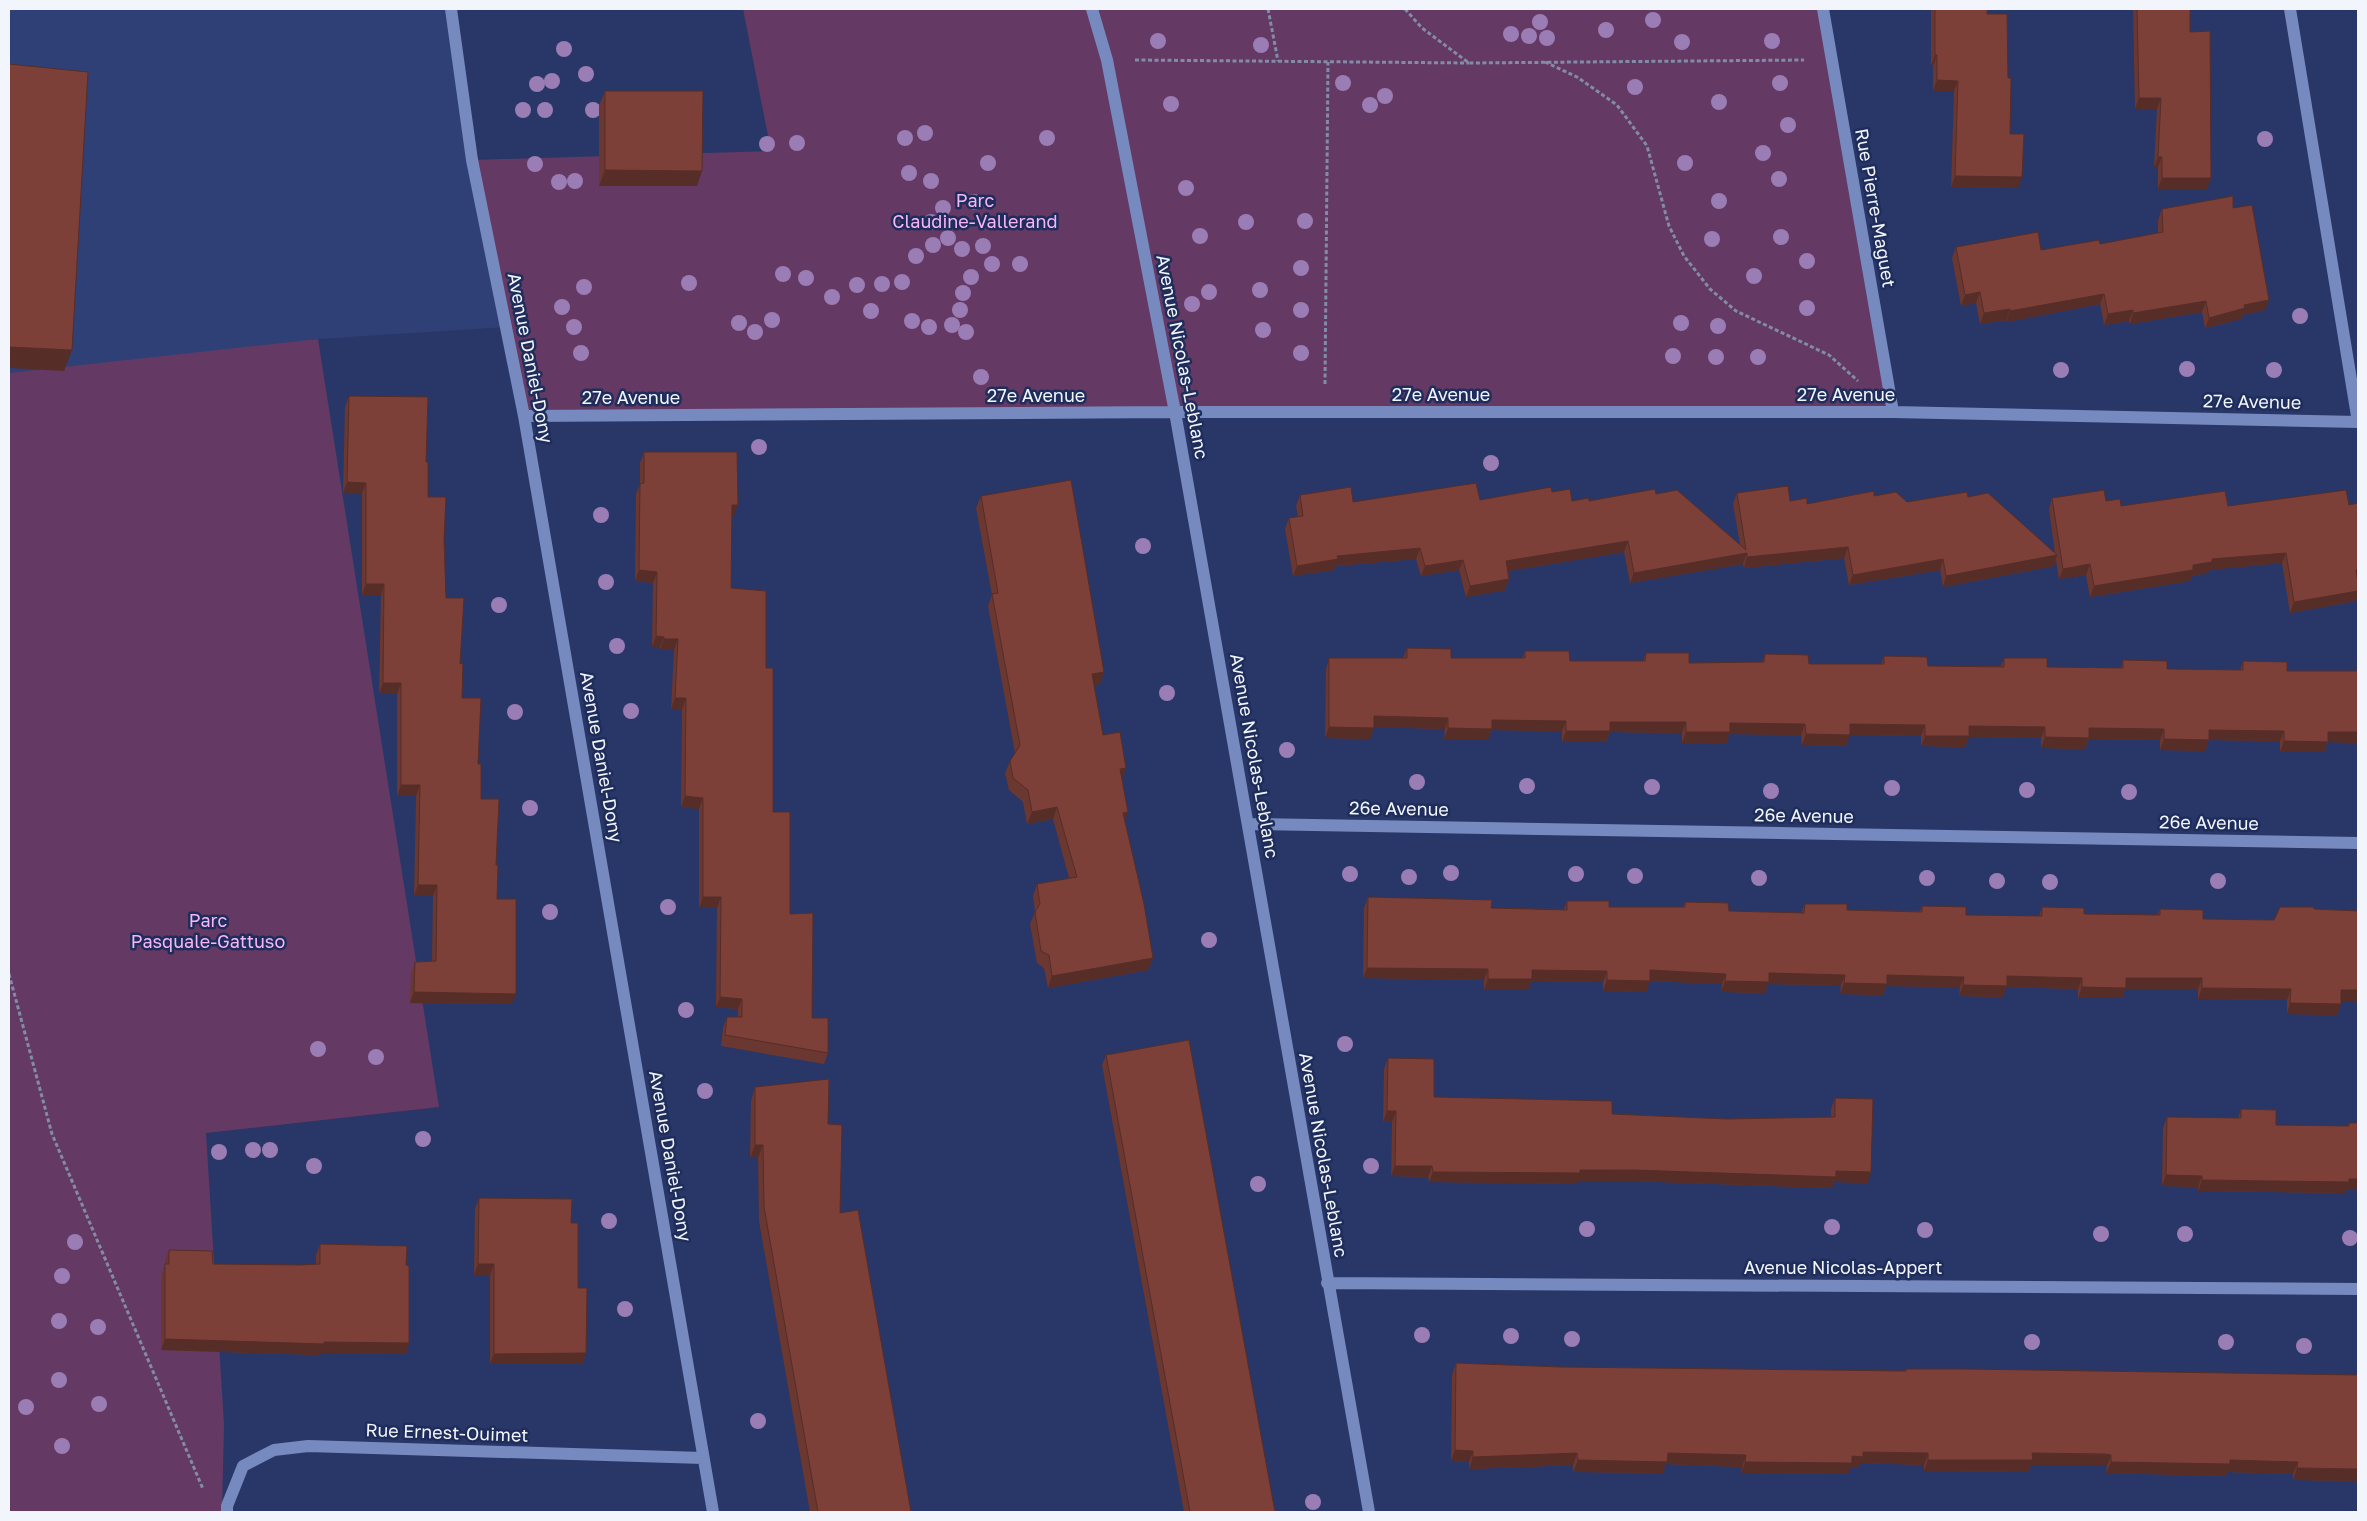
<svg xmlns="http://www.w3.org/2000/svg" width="2367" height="1521" viewBox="0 0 2367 1521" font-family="'Golos Text',sans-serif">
<rect width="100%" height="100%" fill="#283767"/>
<path fill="#2f4077" d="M9,9h442l55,318 -188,12 -309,39z"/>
<path fill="#643963" d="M743,9h1080l70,403 -1369,4 -52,-256 299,-9z
M318,339l121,768 -233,26 18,291 -2,88h-213v-1139z"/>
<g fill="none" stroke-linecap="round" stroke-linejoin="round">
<path stroke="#828ca9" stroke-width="3" stroke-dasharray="4 2.5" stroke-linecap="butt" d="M1268,9l10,52
M1405,9l17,19 47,35 335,-3
M1135,60l334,3
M1545,62l32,15 40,28 30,41 22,80 15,30 26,33 26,22 93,44 29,26
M1325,384l3,-322
M9,974l43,160 151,355"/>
<path stroke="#768ac0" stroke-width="12" d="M451,9l21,151 52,256 189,1096
M1092,9l15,51 68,352 194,1100
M1823,9l70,403
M2290,9l68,413
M524,416l651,-4h718l465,10
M1249,824l1109,19
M1327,1283l1031,6
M227,1512v-6l16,-40 31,-16 34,-4 395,12"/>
</g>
<g fill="#9b7db5">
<circle cx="1653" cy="20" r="8"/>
<circle cx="1540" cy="22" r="8"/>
<circle cx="1606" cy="30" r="8"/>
<circle cx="1511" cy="34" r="8"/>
<circle cx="1529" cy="36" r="8"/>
<circle cx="1547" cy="38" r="8"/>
<circle cx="1158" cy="41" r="8"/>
<circle cx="1772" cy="41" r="8"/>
<circle cx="1682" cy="42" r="8"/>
<circle cx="1261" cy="45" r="8"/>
<circle cx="564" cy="49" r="8"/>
<circle cx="586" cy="74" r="8"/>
<circle cx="552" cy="81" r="8"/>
<circle cx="1343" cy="83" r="8"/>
<circle cx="1780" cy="83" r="8"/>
<circle cx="537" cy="84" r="8"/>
<circle cx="1635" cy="87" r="8"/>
<circle cx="1385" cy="96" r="8"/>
<circle cx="1719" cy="102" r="8"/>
<circle cx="1171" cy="104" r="8"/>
<circle cx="1370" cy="105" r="8"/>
<circle cx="523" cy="110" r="8"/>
<circle cx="545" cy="110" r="8"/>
<circle cx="593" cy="110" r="8"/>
<circle cx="1788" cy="125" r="8"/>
<circle cx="925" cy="133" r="8"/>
<circle cx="905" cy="138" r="8"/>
<circle cx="1047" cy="138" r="8"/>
<circle cx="2265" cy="139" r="8"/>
<circle cx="797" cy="143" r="8"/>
<circle cx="767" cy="144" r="8"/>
<circle cx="1763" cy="153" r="8"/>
<circle cx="988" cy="163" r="8"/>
<circle cx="1685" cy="163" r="8"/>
<circle cx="535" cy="164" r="8"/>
<circle cx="909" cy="173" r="8"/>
<circle cx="1779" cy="179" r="8"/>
<circle cx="575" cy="181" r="8"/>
<circle cx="931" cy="181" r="8"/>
<circle cx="559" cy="182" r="8"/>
<circle cx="1186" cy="188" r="8"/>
<circle cx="1719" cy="201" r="8"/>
<circle cx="974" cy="202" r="8"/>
<circle cx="943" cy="208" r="8"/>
<circle cx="1305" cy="221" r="8"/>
<circle cx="931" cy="222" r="8"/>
<circle cx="1246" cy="222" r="8"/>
<circle cx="1200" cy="236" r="8"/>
<circle cx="1781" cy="237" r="8"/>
<circle cx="948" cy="238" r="8"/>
<circle cx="1712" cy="239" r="8"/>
<circle cx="933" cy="245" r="8"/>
<circle cx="983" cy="246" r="8"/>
<circle cx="962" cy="249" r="8"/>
<circle cx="916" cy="256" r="8"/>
<circle cx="1807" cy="261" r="8"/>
<circle cx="992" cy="264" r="8"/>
<circle cx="1020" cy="264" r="8"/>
<circle cx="1301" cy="268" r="8"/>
<circle cx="783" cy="274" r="8"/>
<circle cx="1754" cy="276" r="8"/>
<circle cx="971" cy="277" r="8"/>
<circle cx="806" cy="278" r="8"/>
<circle cx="902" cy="282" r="8"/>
<circle cx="689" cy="283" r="8"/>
<circle cx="882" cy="284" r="8"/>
<circle cx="857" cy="285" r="8"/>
<circle cx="584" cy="287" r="8"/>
<circle cx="1260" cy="290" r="8"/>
<circle cx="1209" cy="292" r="8"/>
<circle cx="963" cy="293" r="8"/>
<circle cx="832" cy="297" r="8"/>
<circle cx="1192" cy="304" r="8"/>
<circle cx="562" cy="307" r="8"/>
<circle cx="1807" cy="308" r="8"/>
<circle cx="960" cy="310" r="8"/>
<circle cx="1301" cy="310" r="8"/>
<circle cx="871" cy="311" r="8"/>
<circle cx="2300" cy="316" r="8"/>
<circle cx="772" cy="320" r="8"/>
<circle cx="912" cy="321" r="8"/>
<circle cx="739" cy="323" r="8"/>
<circle cx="1681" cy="323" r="8"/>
<circle cx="952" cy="325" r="8"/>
<circle cx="1718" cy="326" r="8"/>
<circle cx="574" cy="327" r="8"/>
<circle cx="929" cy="327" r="8"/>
<circle cx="1263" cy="330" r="8"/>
<circle cx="755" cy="332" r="8"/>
<circle cx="966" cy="332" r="8"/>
<circle cx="581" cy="353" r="8"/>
<circle cx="1301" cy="353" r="8"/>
<circle cx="1673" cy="356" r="8"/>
<circle cx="1716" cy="357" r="8"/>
<circle cx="1758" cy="357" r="8"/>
<circle cx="2187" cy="369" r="8"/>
<circle cx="2061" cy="370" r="8"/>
<circle cx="2274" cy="370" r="8"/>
<circle cx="981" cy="377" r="8"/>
<circle cx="759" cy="447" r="8"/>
<circle cx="1491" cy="463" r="8"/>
<circle cx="601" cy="515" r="8"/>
<circle cx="1143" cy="546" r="8"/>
<circle cx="606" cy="582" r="8"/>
<circle cx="499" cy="605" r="8"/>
<circle cx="617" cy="646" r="8"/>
<circle cx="1167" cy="693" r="8"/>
<circle cx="631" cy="711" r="8"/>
<circle cx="515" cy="712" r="8"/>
<circle cx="1287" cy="750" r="8"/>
<circle cx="1417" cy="782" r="8"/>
<circle cx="1527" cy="786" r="8"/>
<circle cx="1652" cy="787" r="8"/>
<circle cx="1892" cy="788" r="8"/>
<circle cx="2027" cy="790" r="8"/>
<circle cx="1771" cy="791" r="8"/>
<circle cx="2129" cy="792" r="8"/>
<circle cx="530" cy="808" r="8"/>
<circle cx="1451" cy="873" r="8"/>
<circle cx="1350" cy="874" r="8"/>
<circle cx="1576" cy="874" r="8"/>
<circle cx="1635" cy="876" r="8"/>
<circle cx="1409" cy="877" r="8"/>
<circle cx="1759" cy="878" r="8"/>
<circle cx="1927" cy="878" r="8"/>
<circle cx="1997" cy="881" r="8"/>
<circle cx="2218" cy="881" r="8"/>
<circle cx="2050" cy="882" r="8"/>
<circle cx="668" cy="907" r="8"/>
<circle cx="550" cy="912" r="8"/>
<circle cx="1209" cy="940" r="8"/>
<circle cx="686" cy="1010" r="8"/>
<circle cx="1345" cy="1044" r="8"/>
<circle cx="318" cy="1049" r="8"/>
<circle cx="376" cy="1057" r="8"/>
<circle cx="705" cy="1091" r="8"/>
<circle cx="423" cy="1139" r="8"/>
<circle cx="253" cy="1150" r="8"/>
<circle cx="270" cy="1150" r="8"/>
<circle cx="219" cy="1152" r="8"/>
<circle cx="314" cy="1166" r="8"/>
<circle cx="1371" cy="1166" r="8"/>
<circle cx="1258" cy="1184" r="8"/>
<circle cx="609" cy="1221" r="8"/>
<circle cx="1832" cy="1227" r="8"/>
<circle cx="1587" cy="1229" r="8"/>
<circle cx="1925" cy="1230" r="8"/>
<circle cx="2101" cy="1234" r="8"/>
<circle cx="2185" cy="1234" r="8"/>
<circle cx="2350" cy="1238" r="8"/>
<circle cx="75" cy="1242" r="8"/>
<circle cx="62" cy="1276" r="8"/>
<circle cx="625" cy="1309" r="8"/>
<circle cx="59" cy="1321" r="8"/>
<circle cx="98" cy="1327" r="8"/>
<circle cx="1422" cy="1335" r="8"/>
<circle cx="1511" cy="1336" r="8"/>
<circle cx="1572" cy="1339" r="8"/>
<circle cx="2032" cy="1342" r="8"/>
<circle cx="2226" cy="1342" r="8"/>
<circle cx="2304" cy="1346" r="8"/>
<circle cx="59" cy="1380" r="8"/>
<circle cx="99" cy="1404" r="8"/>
<circle cx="26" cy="1407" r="8"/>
<circle cx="758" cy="1421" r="8"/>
<circle cx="62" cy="1446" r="8"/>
<circle cx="1313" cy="1502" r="8"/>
</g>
<path fill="#6b3731" d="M1931,9h56v5l21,64 2,56 12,43 -4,11 -67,-1 3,-96h-21v-25h-2z
M2133,9h57v23l21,146 -4,11h-49v-22h-4l3,-58h-22z
M605,91l92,95h-98v-80z
M2233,208l32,102 -23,5 -1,4 -36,9 -3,-16 -72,12 -1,-3 -25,4 -4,-21 -94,18v-2l-26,4 -4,-21 -15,3 -9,-48 4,-11 85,3 59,-6 58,-11v-13l4,-11z
M349,396l77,66 2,35 16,43 2,58 14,66 2,34 16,66 3,35 15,66 1,34 15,105 -102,-1 1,-30 4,-11 17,-1 1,-65h-19l2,-100h-19v-102h-18l2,-99h-19v-102h-19l2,-86z
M644,452l90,64h-2l-1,72 35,80 7,144 17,102 22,104 16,35 -4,11 -103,-18 2,-18 4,-11h11v-8l-22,-2 1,-99h-18v-99l-18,-2 1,-98h-11l3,-59h-14v-3h-8l1,-64 -18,-2 1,-87 4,-10v-21z
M1552,492l20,9h17l67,-7 84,50 -7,-40 4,-11 70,11 67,-8 33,6 61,-5 87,56 -6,-44 3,-11 54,3 15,5h107l130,73 -2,22 -66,12 -8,-50 -73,7 -1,3 -17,3 -1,5 -100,16 -4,-22 -27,4 -3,-19 -2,6 -111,21 -3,-17 -91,15 -5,-27 -100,10 -1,-4 -113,19 -6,-31 -116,19 1,8 -4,11 -39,7 -7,-27 -38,6 -5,-17 -81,7 -1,4 -41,6 -8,-47 4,-11 9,-1 -2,-11 4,-11 53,7 127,-2z
M981,496l123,176 -4,12 -6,1 9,50 23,33 -4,11 3,42 28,137 -5,12 -100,18 -4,-20 -7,-5 -7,-39 5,-12 -2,-16 4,-12 32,-6 -16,-59 -26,5 -4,-22 -14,-12 -4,-17 5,-12 5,-8 -27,-147 4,-11 -16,-87z
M1407,648l44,10h71l3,-7 45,10h73l3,-8 43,10 73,-1 3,-8 44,10h72l3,-8 44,10h73l3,-8 43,9 74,1 2,-8 44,9 73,1 3,-9 44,10h71v72l-30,-1 -4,10h-44v-11l-71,-1 -4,11 -45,-1v-10l-71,-1 -4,10 -44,-1v-10l-72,-1 -4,10 -44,-1v-10l-71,-1 -4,11 -44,-1 -1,-10 -71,-1 -4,9h-44v-10l-72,-1 -4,10h-44v-11l-70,-1 -4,9h-44l1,-10 -71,-2 -4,12 -45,-1 1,-69 3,-11h74z
M1368,897l123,11 73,1 3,-8 42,6h74l2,-5 44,9 72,2 4,-9 42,6 73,1 2,-5 44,9 73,1 3,-9 42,7 73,1 3,-6 43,10 71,1 40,-11 44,92h-17v3l-4,11 -50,-1v-14l-89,-1v-10h-73l-3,9h-44v-9l-72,-2 -3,10 -44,-1 1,-9 -74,-1 -3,9 -43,-1 1,-9 -73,-1 -3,9 -44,-1 1,-8 -72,-3 -4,11 -43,-1v-9l-72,-1 -3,9h-44v-10l-121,-2 1,-70z
M1106,1055l169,457h-91l-82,-447z
M1388,1058l46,39 178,17 115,5 104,-2v-8l4,-11 33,85 -34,-1 -2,6 -202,-7h-53l-1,3 -147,-2 -1,-5 -37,-1 1,-54h-9l1,-53z
M755,1087l73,37 12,89 71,299h-101l-51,-291 -1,-63h-8l1,-57z
M2241,1109l35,16 71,1 2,-3h9v67h-12l-1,3 -147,-2v-4l-36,-1 1,-58 4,-11 71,1z
M479,1198l92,25 15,130 -4,11h-92v-89h-16l1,-66z
M320,1244l86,21 3,78 -3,11 -85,-1 -1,2 -159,-5v-75l4,-10v-5l4,-10 44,14 87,1h16v-10z
M1456,1363l104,4 345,4 1,-2 452,6v106l-65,-1v-6l-66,-2 -1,4 -120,-3 1,-7 -6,-1h-70l-3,7 -104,-1v-6l-64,-2 -1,5h-9l-2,6 -107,-1 1,-6 -76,-3 -3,9 -90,-1v-7l-104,4v-7l-18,-1 1,-86z"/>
<path fill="#572d28" d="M1935,55h2l-4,11h-2z
M1937,80l21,1 -4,10h-21z
M2139,98h22l-4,11h-22z
M2158,157h4l-4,10h-4z
M605,170l97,1 -5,15h-98z
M1955,176l67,1 -4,11 -67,-1z
M2162,178h49l-4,11h-49z
M1980,292l-4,11 -15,3 4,-11z
M2104,294l-4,10 -94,18 4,-11z
M2269,300l-4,10 -23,5 -1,4 -36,9 4,-10 35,-13z
M2206,301l-4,11 -72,12 3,-11z
M2010,309l-4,11 -26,4 4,-11z
M2133,310l-4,11 -25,4 4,-11z
M9,347l63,3 -8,21 -55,-3z
M347,482l19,1 -4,10h-19z
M732,505h6l-4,11h-6z
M1628,541l-4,11 -122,20 4,-11z
M1848,547l-4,11 -100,10 3,-11z
M1420,548l-4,11 -81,7 -1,4 -41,6 4,-10 40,-10z
M1747,553l-4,11 -113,19 4,-10z
M2286,553l-4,10 -73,7 -1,3 -17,3 -1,5 -100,16 4,-11 99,-21 19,-6z
M2057,555l-3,11 -111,21 3,-11z
M1943,559l-3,11 -91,15 4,-10z
M1463,560l-4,10 -38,6 4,-10z
M2090,564l-4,11 -27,4 4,-10z
M2358,569v10l-6,1 4,-10z
M639,570l18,2 -4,11 -18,-2z
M1509,579l-4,11 -39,7 4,-11z
M366,584h18l-3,11h-19z
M2358,591v3l-2,7 -66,12 4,-11z
M656,636l8,1 -4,10h-8z
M664,639h14l-4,11h-14z
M1104,672l-4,12 -12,2 4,-12z
M383,683h18l-4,11h-18z
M675,698h11l-4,11h-11z
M1374,716l74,2 -3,11 -75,-2z
M1492,720l74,1 -4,10 -70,-1 -4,9h-44l4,-11z
M1610,722h76l-4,11 -72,-1 -4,10h-44l4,-11z
M1730,723l75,1 -4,11 -71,-1 -4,9h-44l4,-11z
M1850,724l75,1 -4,11 -71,-1 -4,11 -44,-1 4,-11z
M1969,726l76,1 -4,11 -72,-1 -4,10 -44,-1 4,-10z
M1329,727l45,1 -4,11 -45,-1z
M2089,728l75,1 -4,11 -71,-1 -4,10 -44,-1 4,-11z
M2209,730l75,1 -4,10 -71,-1 -4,11 -45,-1 4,-11z
M2328,732h30v11l-30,-1 -4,10h-44l4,-11z
M1126,768l-4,12 -2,-11z
M401,785h19l-4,11h-19z
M685,796l18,2 -4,11 -18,-2z
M1057,807l-4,12 -26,5 5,-12z
M1128,812l-4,12 -1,-11z
M418,885h19l-4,11h-19z
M703,897h18l-4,11h-18z
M1153,958l-5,12 -100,18 4,-12z
M1367,968l121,1 -4,11 -121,-2z
M1532,970l75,1 -4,11 -72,-1 -3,9h-44l4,-11z
M1650,970l76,4 -4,10 -72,-3 -4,11 -43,-1 4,-11z
M1769,973l76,2 -4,10 -73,-1 -3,9 -44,-1 4,-11z
M1887,975l77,2 -4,10 -74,-1 -3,9 -43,-1 4,-11z
M2007,976l75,2 -4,11 -72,-2 -3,10 -44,-1 4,-11z
M2126,978h76l-4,11h-73l-3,9h-44l4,-11z
M2202,988l89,1 -4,11 -89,-1z
M2341,990h17v11h-21z
M414,992l102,2 -4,10 -102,-1z
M720,997l22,2 -4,10 -22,-2z
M2290,1003l51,1 -4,11 -50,-1z
M1387,1111h9l-4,11h-9z
M755,1145h8l-5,13h-8z
M1395,1166h37l-4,11 -37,-1z
M1580,1170l256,1 35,1 -3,11 -34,-1 -2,6 -202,-7h-53l-1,3 -147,-2 4,-10z
M2166,1175l36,1 -4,11 -36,-1z
M2349,1179h9v11h-12l-1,3 -147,-2 4,-11z
M478,1264h16l-4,11h-16z
M165,1339l244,4 -3,11 -85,-1 -1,2 -159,-5z
M586,1353l-4,11h-92l4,-10z
M1455,1450l18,1 -4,11 -18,-1z
M1863,1452l65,1 -4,12 -64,-2 -1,5h-9l-2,6 -107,-1 4,-11 107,-6z
M1577,1453l-4,12 -104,4 4,-12z
M1668,1453l78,2 -4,12 -76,-3 -3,9 -90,-1 5,-12z
M2032,1453l79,2 -4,11 -76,-1 -3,7 -104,-1 4,-11z
M2230,1460l68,2 -5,12 -66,-2 -1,4 -120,-3 5,-11z
M2297,1468l61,1v12l-65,-1z"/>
<path fill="#7c4039" stroke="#572d28" d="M1935,9h52v5h20l1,64h3l-1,56h14l-2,43 -67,-1 3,-95 -21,-1v-25h-2z
M2137,9h53v23l20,-1 1,147h-49v-21h-4l3,-59h-22z
M9,64l79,8 -16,278 -63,-3z
M605,91h98l-1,80 -97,-1z
M2233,196v12l19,-3 17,95 -25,5 1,3 -36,10 -3,-17 -73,12v-3l-25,4 -4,-20 -94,17v-2l-26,4 -4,-21 -15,3 -9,-48 82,-15 3,18 58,-10 1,4 63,-12 -1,-23z
M349,396l79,1 -2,65h2v35h18l-2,43 2,58h18l-4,66 3,-1 -1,35h19l-3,66h3v35h18l-3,66h2l-1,34h19v95l-102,-2 1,-30 21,-1 1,-76h-19l2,-100h-19v-102h-18l1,-99h-18v-101l-19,-1z
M644,452h93l1,53h-6l-1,83 35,3v77h7v144h17v102l23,-1 -1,105h16v35l-103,-18 2,-18h15v-18l-22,-2 1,-100h-18v-99l-18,-2 1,-98h-11l3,-59h-14v-2l-8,-1 1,-64 -18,-2 1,-86 4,-1z
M1071,480l33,192 -12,2 11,61 17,-3 6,36 -6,1 8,43 -5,1 21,91 9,54 -101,18 -3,-21 -8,-4 -6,-39 5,-8 -3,-20 40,-7 -20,-70 -25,5 -4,-22 -15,-12 -3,-17 10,-16 -28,-151 6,-1 -17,-97z
M1476,483l4,17 71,-13 1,5 18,-3 2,12 17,-3v3l66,-12 1,5 21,-4 69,60 -9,-57 51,-7 2,15 17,-3v6l67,-13v5l22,-4 11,10 60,-10 1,5 20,-4 69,62 -111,21 -3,-17 -90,16 -5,-28 -101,10v-4l-113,20 -6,-32 -122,20 3,18 -39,7 -7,-26 -38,6 -5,-18 -83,8 1,3 -41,7 -8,-48 14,-2 -3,-21 51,-8 2,15z
M2104,490l2,11 14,-2 1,7 104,-15 3,15 118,-16 3,15 9,-2v66l-2,1 2,13v8l-64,11 -8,-49 -74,6v3l-19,3v5l-99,16 -4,-22 -27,5 -11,-71z
M1407,648l44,1v9h74v-7h44l1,10h75l1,-8h43v10l75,-1 1,-8 43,1 1,9h75v-8l43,1 1,9 76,1v-9h43v9l76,1v-8l44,1v8l76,1v-9l44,1v9h71v61h-30v10l-44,-1v-10l-75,-1v10l-45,-1v-10l-75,-1v10l-44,-1v-10l-76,-1v10h-44v-11l-75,-1v11l-44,-1 -1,-10 -75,-1v9h-44v-10h-76v9h-44v-10l-74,-1v9l-44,-1v-10l-74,-2v12l-45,-1v-69h78z
M1368,897l124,3 -1,8 76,2v-9h42v6h76v-5l43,1 1,8 75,2 1,-9h42v6l75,2v-6l44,1v8l76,1v-9l42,1v6l76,1v-6l43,1v9l71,1 6,-13h34v2l44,2v79h-17v14l-51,-1 1,-14 -89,-1v-10h-76v10l-44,-1v-9l-75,-2v10l-44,-1 1,-8 -77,-2v9l-43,-1 1,-8 -76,-2v9l-44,-1 1,-7 -76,-4v11l-43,-1v-9l-75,-1v9h-44v-10l-121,-1z
M1189,1040l86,472h-85l-84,-457z
M1388,1058l46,1v38l178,4v13l115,5 108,-2v-19l38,1 -2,73 -35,-1v6l-202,-7h-54v3l-147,-1 -1,-6h-37l1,-55h-9z
M829,1079l-1,45 14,1 -2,88 18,-3 53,302h-93l-54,-305 -1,-62h-8v-58z
M2241,1109l35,1v15l73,1v-3h9v56h-9v3l-147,-2v-4l-36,-1 1,-58 74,1z
M479,1198l93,1 -1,24h7v65h9l-1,65 -92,1v-90h-16z
M320,1244l87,2 -1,19 3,1v77l-85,-1v2l-159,-5v-75h4v-14l43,1 1,13 87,1 20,-1z
M1456,1363l104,4 346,4v-2h57l395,6v94l-61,-1 1,-6 -68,-2v4l-119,-2v-7l-6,-1 -73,-1 1,7h-105v-7l-65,-1v5l-11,-1v7l-107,-1 1,-7 -78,-2 -1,9 -89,-2 -1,-7 -104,4v-6l-18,-1z"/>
<g text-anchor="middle" stroke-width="5" stroke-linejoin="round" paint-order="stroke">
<g font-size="18" fill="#f9b6f5" stroke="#1e2d5b">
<text x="975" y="207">Parc<tspan x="975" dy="21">Claudine-Vallerand</tspan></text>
<text x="208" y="927">Parc<tspan x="208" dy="21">Pasquale-Gattuso</tspan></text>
</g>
<g font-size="18" fill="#f2f5fb" stroke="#1e2d5b">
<text transform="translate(1875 208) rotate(80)" y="6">Rue Pierre-Maguet</text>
<text transform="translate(1182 357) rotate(79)" y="6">Avenue Nicolas-Leblanc</text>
<text transform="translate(530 358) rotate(79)" y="6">Avenue Daniel-Dony</text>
<text x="1441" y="401">27e Avenue</text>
<text x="1846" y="401">27e Avenue</text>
<text x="1036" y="402">27e Avenue</text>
<text x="631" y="404">27e Avenue</text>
<text transform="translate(2252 402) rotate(1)" y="6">27e Avenue</text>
<text transform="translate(1254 756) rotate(80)" y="6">Avenue Nicolas-Leblanc</text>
<text transform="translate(601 757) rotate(80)" y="6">Avenue Daniel-Dony</text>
<text transform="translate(1399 809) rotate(1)" y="6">26e Avenue</text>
<text transform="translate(1804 816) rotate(1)" y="6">26e Avenue</text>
<text transform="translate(2209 823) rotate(1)" y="6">26e Avenue</text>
<text transform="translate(1323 1155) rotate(80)" y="6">Avenue Nicolas-Leblanc</text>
<text transform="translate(670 1156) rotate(80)" y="6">Avenue Daniel-Dony</text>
<text x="1843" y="1274">Avenue Nicolas-Appert</text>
<text transform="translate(447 1433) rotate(2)" y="6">Rue Ernest-Ouimet</text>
</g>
</g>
<rect width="2367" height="1521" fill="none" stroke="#f2f5fb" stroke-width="20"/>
</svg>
